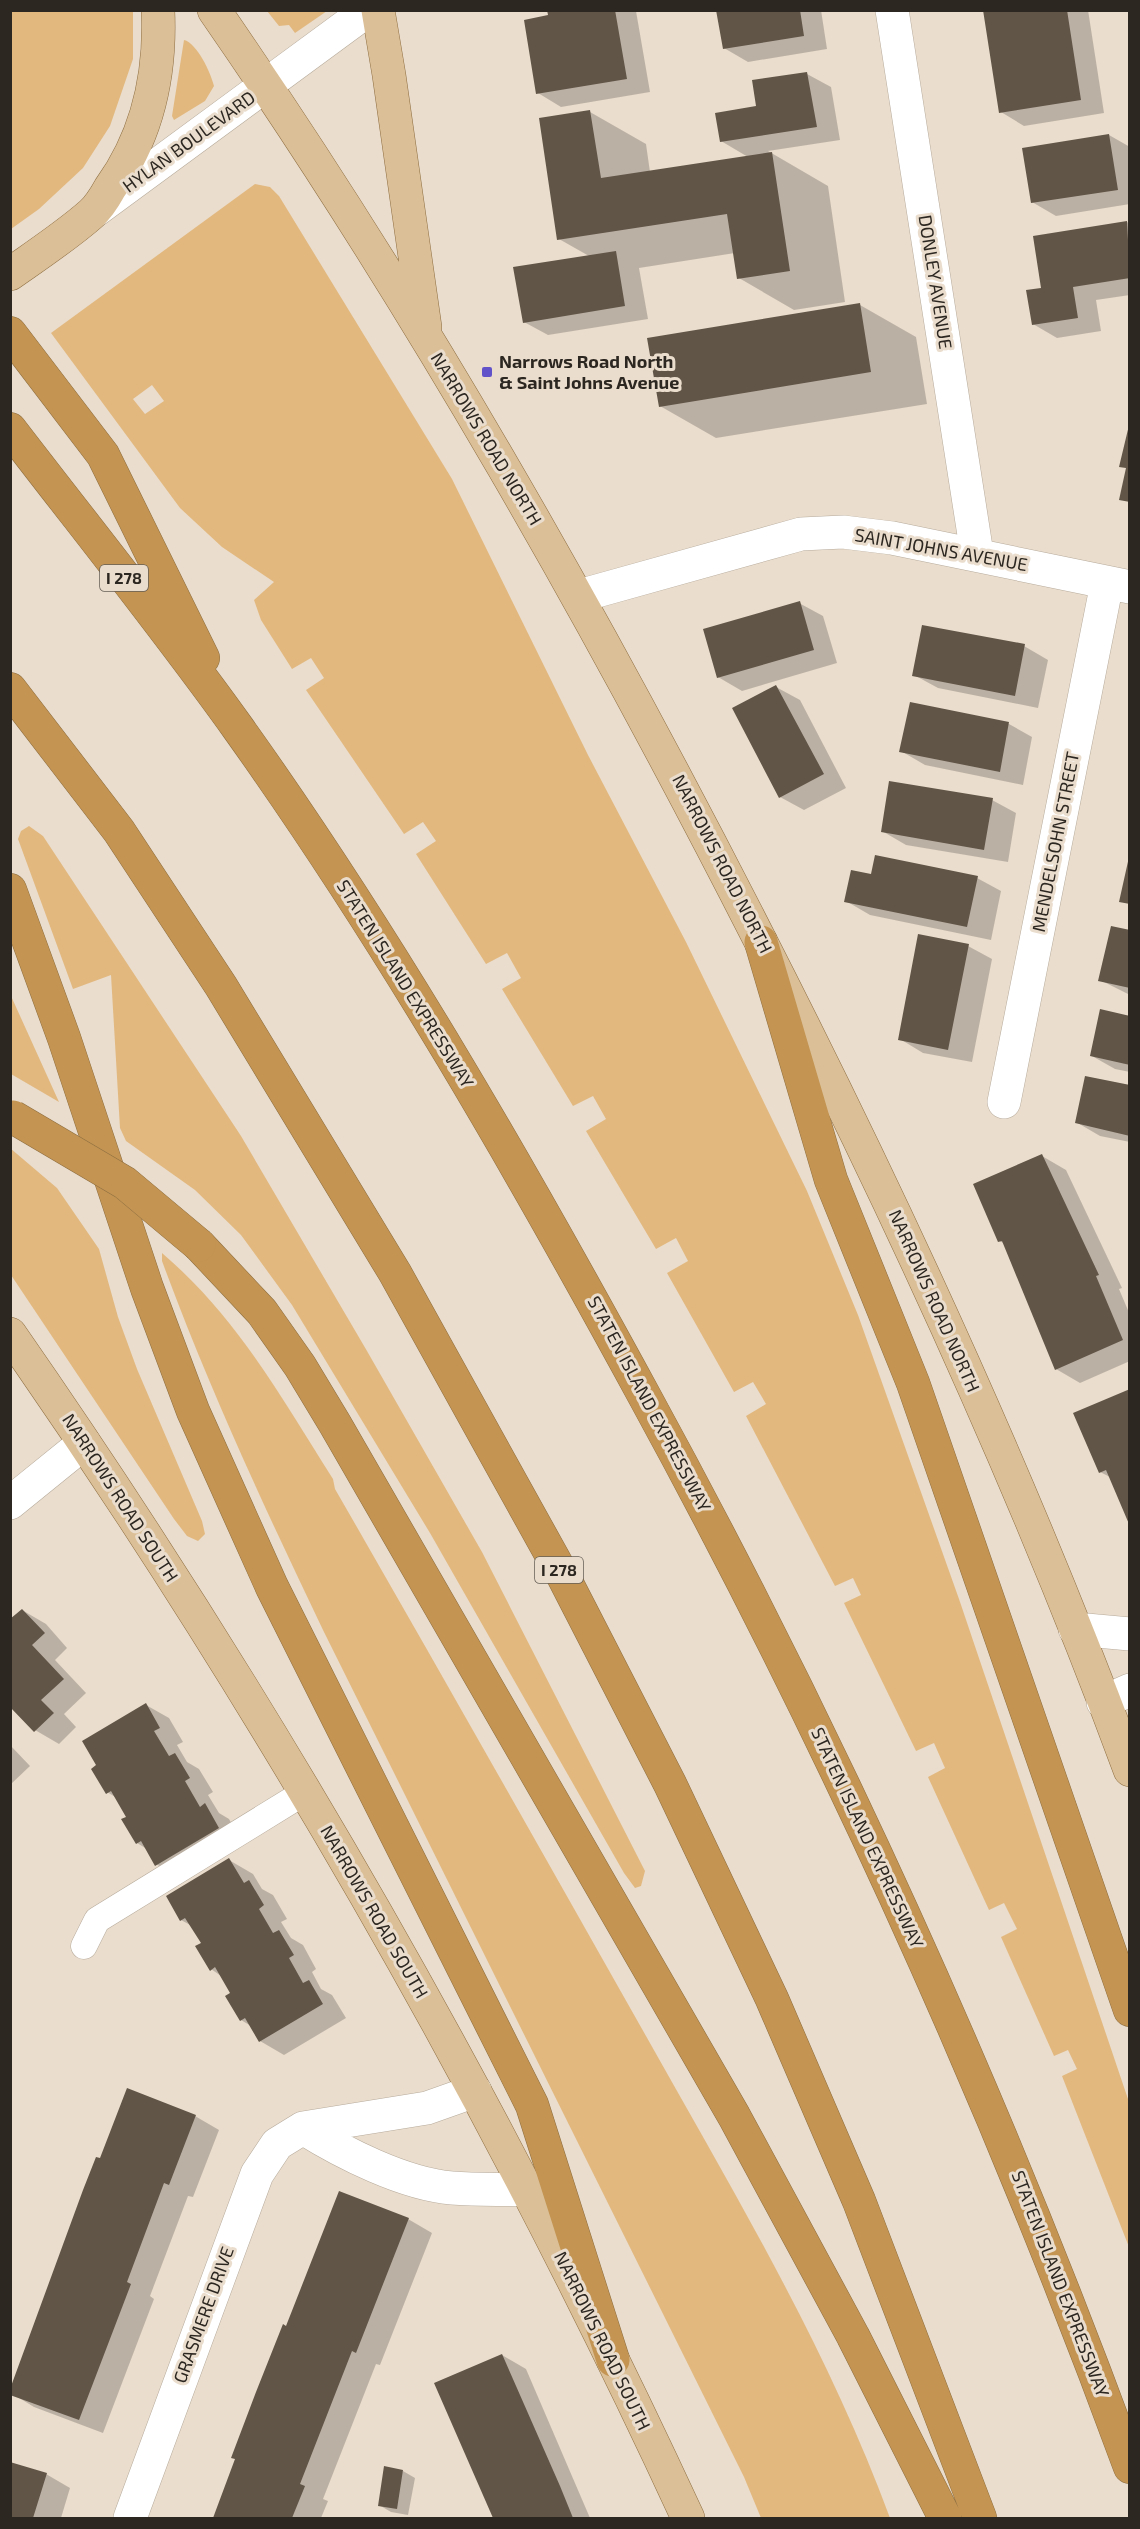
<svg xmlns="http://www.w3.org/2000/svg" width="1140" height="2529" viewBox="0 0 1140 2529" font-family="'Exo 2',sans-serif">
<rect width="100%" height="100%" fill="#eaddcd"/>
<path fill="#e2b87f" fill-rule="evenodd" d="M11,10l122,1v48l-23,67 -27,42 -44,41 -28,20z
M267,11h60l-32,22 -6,-8 -10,1z
M184,40c13,3 27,33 30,46l-9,15 -31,19 -2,-4z
M255,184l15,3 9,9 173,283 136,276 98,187 121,249 51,124 101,284 170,503v145l-67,-171 15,-7 -9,-19 -14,6 -53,-119 16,-8 -13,-26 -15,7 -61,-133 17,-9 -11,-25 -18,8 -72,-148 17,-8 -8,-17 -18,8 -89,-170 20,-12 -13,-22 -19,10 -67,-119 21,-12 -12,-23 -20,11 -70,-118 20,-12 -13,-23 -20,10 -71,-117 19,-11 -14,-25 -21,11 -70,-110 20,-13 -13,-19 -19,12 -98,-144 18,-12 -13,-20 -19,11 -31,-49 -7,-20 20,-18 -52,-35 -42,-39 -129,-175zM152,385l12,16 -19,13 -12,-15z
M29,826l14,10 198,300 126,215 115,201 163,319 -4,15 -6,2 -11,-15 -194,-340 -138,-228 -51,-70 -46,-45 -69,-49 -6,-13 -9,-153 -38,14 -55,-150 3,-8z
M11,996l5,11 43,95 -48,-28z
M10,1148l47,40 42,61 19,68 19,52 65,152 3,13 -7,7 -11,-5 -13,-17 -163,-244z
M162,1253c75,64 119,144 171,226l2,10c105,182 208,365 311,547 88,157 182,313 244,482h-129l-17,-41 -74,-149 -347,-698c-58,-121 -115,-244 -161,-369z"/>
<path fill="#0003" d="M549,10l87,1 14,81 -89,15 -23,-14z
M718,10h103l6,39 -79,13 -24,-14z
M985,10h103l16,103 -80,13 -23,-14z
M807,74l24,13 9,53 -72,11 60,35 17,116 -51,8 -55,-32 -4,-25 -96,15 9,51 -100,16 -24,-13 65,-66 -30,-17 31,-127 56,32 4,28 98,-15 -27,-16 36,-34z
M1109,135l21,12v57l-74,12 -24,-14z
M1127,222l3,2v71l-34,5 5,31 -44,7 -24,-14 10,-35z
M860,305l56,32 11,67 -211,34 -56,-32z
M799,603l24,13 14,47 -95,28 -24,-14z
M1024,646l24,14 -10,48 -100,-20 -24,-13z
M776,687l24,13 46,88 -42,22 -24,-13z
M911,703l98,21 23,13 -9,48 -98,-20 -24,-14z
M992,800l24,13 -8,49 -102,-17 -24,-14z
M873,876l104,2 24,13 -10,49 -121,-25 -24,-14z
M1130,931v64l-30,-15z
M968,946l24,13 -20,103 -49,-9 -23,-14z
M1130,1017v55l-15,-3 -23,-13z
M1130,1087v55l-30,-6 -24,-14z
M1042,1156l24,14 56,118 -3,1 11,26v46l-50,22 -24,-14 -51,-125 -5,-3z
M1130,1390l-18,88 -12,-6z
M22,1610l24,14 21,24 -12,12 31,33 -22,21 12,13 -17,17 -24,-14z
M146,1705l23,13 14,24 -6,3 10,17 12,7 14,23 -5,3 11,18 10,6 13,23 -62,36 -24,-14 -9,-15 -10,-6 -9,-26 -11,-19 -10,-6z
M10,1745l20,21 -20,19z
M229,1860l24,14 9,15 11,6 14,24 -6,3 10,16 12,7 13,24 -4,3 9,17 11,6 14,23 -62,37 -24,-14 -9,-15 -10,-6 -9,-26 -11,-18 -10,-7 -8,-25 -11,-18 -11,-6z
M195,2116l24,14 -26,67 -5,-1 -38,100 4,3 -51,134 -69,-26 -23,-14 90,-233z
M408,2219l24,14 -52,132 -4,-1 -53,135 5,2 -7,17h-107l73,-190z
M502,2355l24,14 64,149h-96l-58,-134z
M10,2463l36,11 24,14 -9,30h-51z
M403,2471l12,7 -7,37 -17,-3 -12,-7z"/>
<path fill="#605547" d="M547,10h68l12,69 -91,15 -12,-74 24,-5z
M716,10h84l4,26 -81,13z
M983,10h84l14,90 -82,13z
M807,72l10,55 -97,15 -5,-29 41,-7 -4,-26z
M590,110l11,68 171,-26 18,119 -53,8 -10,-65 -170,26 -18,-122z
M1109,134l9,56 -87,13 -9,-55z
M1127,221l3,57 -57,9 5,31 -46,7 -6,-35 15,-2 -8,-52z
M616,251l9,55 -102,17 -10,-56z
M860,303l11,69 -212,35 -12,-69z
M1130,421v81l-11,-2 7,-32 -7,-1z
M800,601l14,49 -97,28 -14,-49z
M922,625l103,19 -10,52 -103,-20z
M776,685l48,89 -45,24 -47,-90z
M910,702l99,20 -9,50 -101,-20z
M889,781l104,17 -9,52 -103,-18z
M875,855l103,21 -11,51 -123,-25 7,-32 20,4z
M1129,857l1,1v46l-11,-2z
M1111,926l19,4v58l-32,-7z
M918,934l51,10 -21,106 -50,-10z
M1100,1009l30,7v49l-40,-9z
M1085,1076l45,9v51l-55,-13z
M1042,1154l57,121 -3,1 27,64 -68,30 -53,-129 -4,1 -25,-58z
M1130,1389v135h-1l-23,-54 -7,3 -26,-60z
M22,1609l23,24 -13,12 32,34 -23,21 13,13 -20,19 -24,-25v-88z
M146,1703l14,25 -6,3 15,25 6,-3 15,25 -5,3 15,26 5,-4 14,25 -64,38 -14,-25 -5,3 -15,-25 5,-2 -15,-26 -5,3 -15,-25 5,-4 -14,-24z
M229,1858l15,25 5,-3 15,25 -5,4 14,24 6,-3 15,25 -5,3 14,25 6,-3 14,24 -64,38 -14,-24 -5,3 -15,-25 5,-3 -15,-26 -5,4 -15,-25 6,-3 -16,-25 -5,3 -14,-25z
M127,2088l69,27 -27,70 -5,-2 -37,99 4,2 -52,136 -69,-25v-6l73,-199 13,-33 4,1z
M339,2191l70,27 -53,135 -4,-2 -52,133 5,2 -13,32h-79l22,-59 -4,-1 25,-66 27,-68 3,2z
M502,2354l58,132 13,32h-80l-59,-135z
M10,2462l37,11 -14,45h-23z
M384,2466l19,4 -6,39 -19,-3z"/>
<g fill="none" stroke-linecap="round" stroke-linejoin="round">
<g stroke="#b7ab9c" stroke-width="27">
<path id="lane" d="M84,1946l13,-26 208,-128"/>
</g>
<g stroke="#b7ab9c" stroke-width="34">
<path id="street" d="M892,10l85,544
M579,596l222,-62 42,-2 49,6 238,49
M1004,1102l103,-519
M10,1503l74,-60
M1075,1629l55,5
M1103,1702l27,-12
M303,2128c40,25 101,56 149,60 25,2 50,1 74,2
M130,2518l127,-344 20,-30 26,-16 124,-20 48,-17"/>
</g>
<g stroke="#b7ab9c" stroke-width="34">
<path id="secondary" d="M96,210l272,-200"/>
</g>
<g stroke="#8e6e41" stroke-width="34">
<path id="primary" d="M214,10c205,296 383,610 546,930 138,270 265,546 370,830
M378,10l11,65 36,252
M10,274c27,-19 56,-38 81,-60 8,-7 14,-17 19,-26 38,-53 51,-113 48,-178
M10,1334c260,374 487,771 678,1184"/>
</g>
<g stroke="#8e6e41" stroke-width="34">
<path id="highway" d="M10,333l93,122 100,203
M10,429c76,99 155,197 228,299 152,213 283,441 408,671 188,344 349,700 484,1068
M10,689l109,142 102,155 174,287 167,301 108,210 102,215 87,202 121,317
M10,890l54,148 83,250 46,123 79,176 260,518 81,255
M761,942l70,238 82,203 217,627
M199,1245l63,67 38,54 35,58 399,692 119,220 92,182"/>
</g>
<use href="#lane" stroke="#fff" stroke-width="26"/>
<use href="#street" stroke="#fff" stroke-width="33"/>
<use href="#secondary" stroke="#fff" stroke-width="33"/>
<use href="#primary" stroke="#dbbf97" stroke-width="33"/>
<use href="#highway" stroke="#c39452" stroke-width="33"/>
<g stroke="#8e6e41" stroke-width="34" stroke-linecap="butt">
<path id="highway-bridge" d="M13,1117l112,66 74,62"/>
</g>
<use href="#highway-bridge" stroke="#c39452" stroke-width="33"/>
</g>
<rect fill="#6152ca" stroke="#eaddcd" stroke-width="2" x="481" y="366" width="12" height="12" rx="3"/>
<g text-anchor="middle" stroke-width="6" stroke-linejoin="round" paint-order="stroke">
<g fill="#eaddcd" stroke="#655e55" stroke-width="1.5">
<rect x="100" y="565" width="48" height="26" rx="4.5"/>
<rect x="535" y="1557" width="48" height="26" rx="4.5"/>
</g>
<g font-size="16" font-weight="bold" fill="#2c2721">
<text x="124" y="584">I 278</text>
<text x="559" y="1576">I 278</text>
</g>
<g font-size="18" fill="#2c2721" stroke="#eaddcd">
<text transform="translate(189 142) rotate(-36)" y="6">HYLAN BOULEVARD</text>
<text transform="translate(935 282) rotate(81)" y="6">DONLEY AVENUE</text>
<text transform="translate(486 439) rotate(59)" y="6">NARROWS ROAD NORTH</text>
<text transform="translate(941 550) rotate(10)" y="6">SAINT JOHNS AVENUE</text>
<text transform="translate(1056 842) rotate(-79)" y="6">MENDELSOHN STREET</text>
<text transform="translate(722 864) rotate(63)" y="6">NARROWS ROAD NORTH</text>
<text transform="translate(405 984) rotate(58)" y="6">STATEN ISLAND EXPRESSWAY</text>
<text transform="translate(934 1301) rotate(66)" y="6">NARROWS ROAD NORTH</text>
<text transform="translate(649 1404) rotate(62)" y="6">STATEN ISLAND EXPRESSWAY</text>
<text transform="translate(120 1498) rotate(57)" y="6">NARROWS ROAD SOUTH</text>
<text transform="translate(867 1838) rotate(65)" y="6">STATEN ISLAND EXPRESSWAY</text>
<text transform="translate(374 1912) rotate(60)" y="6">NARROWS ROAD SOUTH</text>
<text transform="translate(1060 2284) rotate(69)" y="6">STATEN ISLAND EXPRESSWAY</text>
<text transform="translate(204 2315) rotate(-70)" y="6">GRASMERE DRIVE</text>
<text transform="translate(602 2341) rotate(64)" y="6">NARROWS ROAD SOUTH</text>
</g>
<g font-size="18" font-weight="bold" fill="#2c2721" stroke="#eaddcd" text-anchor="start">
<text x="499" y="368">Narrows Road North<tspan x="499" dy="21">&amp; Saint Johns Avenue</tspan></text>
</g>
</g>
<rect width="1140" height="2529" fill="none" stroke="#2c2721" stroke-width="24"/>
</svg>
